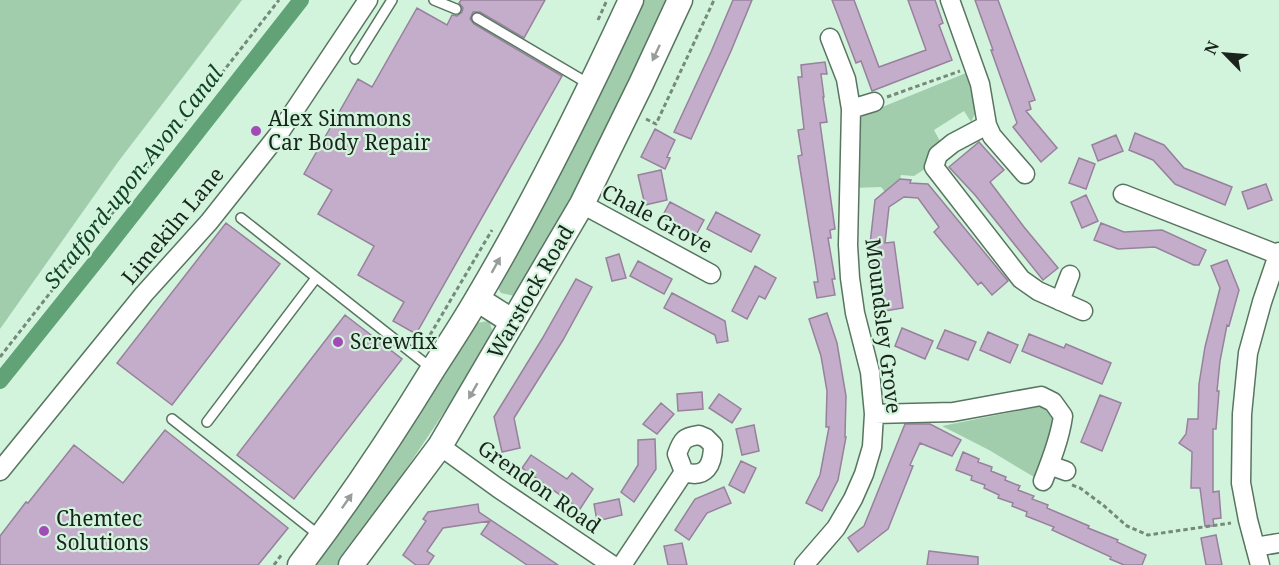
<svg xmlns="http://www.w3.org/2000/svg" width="1279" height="565" viewBox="0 0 1279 565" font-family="'Noto Serif',serif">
<rect width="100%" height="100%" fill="#d3f4dc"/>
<path fill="#a1cdad" d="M0,0h242l-124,162 -118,167z
M639,0h30l-101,203 -53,93 -14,-3 -5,-8z
M966,73l9,32v9l-4,8 -7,-11 -30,19 6,11 -8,9 -4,17 -14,9 -13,-1 -1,4 -15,13 -4,-5 -27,1 5,-69 6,-5z
M489,321l4,11 -28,49 -115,172 -10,12h-27l163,-242z
M1041,406l9,8 5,8 -12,39 -9,16 -45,-27 -47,-24z"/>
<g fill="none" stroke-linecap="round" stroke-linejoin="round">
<path stroke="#61a276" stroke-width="16" d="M0,381l101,-126 200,-255"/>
</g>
<path fill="#c4adca" stroke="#97819c" stroke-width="1.5" d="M461,0h84l-21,38 -44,-26h-7l-3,7 4,5 88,52 -146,258 -23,-13 11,-19 -46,-27 16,-29 -56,-32 14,-24 -28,-16 54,-95 14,8 45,-79 30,17 5,-10 5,1 5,-4 1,-4 -4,-5z
M733,0h19l-21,51 -40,88 -17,-7 37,-80z
M832,0h22l25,67 47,-17 -18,-50h27l8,23 -4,2 13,35 -80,31 -11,-30 -5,2z
M975,0h23l37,100 -6,2 2,7 -5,2 31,37 -16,14 -28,-35 4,-4 -26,-73h2z
M825,62l2,12h-6l3,23h-1l4,25 -7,1 15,106 -5,1 1,8h-3l7,41h-3l3,16 -18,3 -3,-16h4l-2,-14 -18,-112 4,-1 -4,-25 6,-1 -6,-52h4l-1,-12z
M655,129l20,11 -8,17 3,1 -5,11 -24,-12z
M1135,133l29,12 20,23 48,19 -7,18 -50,-21 -22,-24 -24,-10z
M1116,135l7,16 -25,10 -6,-16z
M979,142l25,28 -14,12 34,45 34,41 -15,12 -68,-85 -26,-28z
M1079,158l16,6 -9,25 -17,-6z
M661,170l6,30 -22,5 -7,-30z
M900,179l11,1 -1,3 18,1 80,97 -16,14 -11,-13 -3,3 -44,-53 5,-5 -21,-29 -14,-1 -15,10 -4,36 9,-1 9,66 -23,4 -10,-68 5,-44z
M1266,184l6,16 -24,9 -6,-17z
M1086,195l12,26 -16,7 -11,-26z
M670,202l34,18 -8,15 -34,-18z
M716,212l44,23 -9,17 -44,-23z
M226,223l54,41 -108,141 -55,-42z
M1101,223l23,9 38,-2 44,20 -7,15h-5l-39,-18 -37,2 -24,-9z
M619,254l7,24 -14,3 -6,-23z
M1227,260l12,30 -10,36 -2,-1 -7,36 -3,30h2l-3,38h-3v63l6,-1 2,27 -8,1 1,7h-9l-5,-38h-9l1,-36 -13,-9 7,-9 2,-15h10l1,-35 6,-37 15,-59 -9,-22z
M638,261l34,18 -8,15 -34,-18z
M755,266l21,12 -11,21 -6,-3 -12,23 -15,-8z
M576,279l16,8 -29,53 -49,78 6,30 -18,4 -8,-35 48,-78z
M672,293l53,28 3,20 -11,2 -2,-8 -51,-27z
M827,313l10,30 9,53 -1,41h1l-8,43 -16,31 -16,-8 14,-28 9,-48h-3l1,-36 -6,-35 -12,-37z
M345,315l57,44 -108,140 -57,-44z
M902,328l31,13 -8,18 -30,-13z
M945,330l31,12 -8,18 -31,-12z
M988,332l30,13 -8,18 -30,-13z
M1029,334l35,14 2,-4 45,19 -9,21 -80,-33z
M702,392l1,17 -25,2 -1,-17z
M719,394l22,15 -9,14 -23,-15z
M1100,395l21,8 -19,48 -21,-9z
M661,403l13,11 -17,20 -14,-10z
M905,424h25l31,16 -9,16 -32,-13 -10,22 3,1 -25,63 -30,23 -10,-14 16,-12z
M754,425l5,26 -17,4 -6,-26z
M165,430l123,98 -30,37h-258v-29l26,-34 2,1 46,-58 49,38z
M655,439l1,30 -22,33 -13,-10 17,-27v-25z
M963,452l16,7 -1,3 14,5 -1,4 15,6 -1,3 15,6 -2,4 16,6 -2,3 16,6 -1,3 42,18 -1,2 30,12 -1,2 29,13 -4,10h-18l-14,-6 1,-2 -59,-27 2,-3 -28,-11 1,-4 -15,-6 1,-3 -15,-5 1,-3 -15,-7 1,-3 -14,-5 1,-4 -16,-6z
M531,455l36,24 5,-6 21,16 -13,20 -58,-41z
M741,461l15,7 -12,25 -15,-8z
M724,487l7,16 -24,10 -18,27 -14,-10 20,-31z
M619,499l3,16 -25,6 -3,-17z
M478,504l1,8 79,53h-31l-46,-31 9,-13 -47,7 -16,23 7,5 -6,9h-12l-13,-10 23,-34 -3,-2 5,-7z
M1216,535l6,30h-16l-5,-27z
M682,543l5,22h-19l-4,-19z
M929,551l49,6v8h-51z"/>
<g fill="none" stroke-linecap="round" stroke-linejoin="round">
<g stroke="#587560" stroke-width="12">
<path id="lane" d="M434,0l22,9
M477,18l112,66
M355,59l37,-59
M241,218l190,150
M172,419l148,117
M207,422l109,-144"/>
</g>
<g stroke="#587560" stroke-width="21">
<path id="street" d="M950,0l30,84 7,41 -34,18 -15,12 -4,12 87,112 17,12 45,20
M851,109l23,-7
M987,125l5,11 33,38
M1123,194l156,61
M582,204l129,70
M1060,301l10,-26
M874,414l79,-2 88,-16 12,6 10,14c-3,22 -12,45 -20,65
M699,435l7,3 7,7c0,20 -7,34 -29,27l-7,-18c5,-14 7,-17 22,-19z
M440,446l58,42 114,77
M1049,465l17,6
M0,471l144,-177 65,-72 69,-87 90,-135
M1255,547l24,-4
M622,565l62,-93
M804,565l32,-37 17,-29 11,-25 8,-27 2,-33 -4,-42 -15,-59 -5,-35 -2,-33 3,-136 -5,-30 -16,-41
M1260,565l-12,-45 -7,-37 1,-69 6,-61 14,-51 17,-50"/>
</g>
<g stroke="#587560" stroke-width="27">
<path id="secondary" d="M477,299l36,23
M300,565c48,-63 92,-129 133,-196 15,-23 30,-46 44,-70 57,-96 107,-197 154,-299
M351,565l89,-119 142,-242 59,-120 39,-84"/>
</g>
<path stroke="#748a7a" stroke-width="3" stroke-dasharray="4.5 3" stroke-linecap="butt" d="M598,20l9,-20
M887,97l73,-26
M646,119l10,5 58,-124
M430,335l62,-105
M0,357l279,-357
M1072,485l8,3 23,17 24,21 21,9 83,-12
M274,565l8,-11"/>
<use href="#lane" stroke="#fff" stroke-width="9"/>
<use href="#street" stroke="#fff" stroke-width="18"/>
<use href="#secondary" stroke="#fff" stroke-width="24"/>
</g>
<defs><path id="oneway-solid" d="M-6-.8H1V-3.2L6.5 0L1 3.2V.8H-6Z" transform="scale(1.5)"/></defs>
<g fill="#989d99">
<use href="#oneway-solid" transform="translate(656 53) rotate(115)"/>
<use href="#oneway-solid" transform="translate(496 265) rotate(-61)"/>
<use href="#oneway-solid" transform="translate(473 391) rotate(120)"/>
<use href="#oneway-solid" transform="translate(347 501) rotate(-55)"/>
</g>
<g fill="#a24bb8" stroke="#d3f4dc" stroke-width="2">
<circle cx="256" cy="131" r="6"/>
<circle cx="338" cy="342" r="6"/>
<circle cx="44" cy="531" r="6"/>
</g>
<g text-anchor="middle" stroke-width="4.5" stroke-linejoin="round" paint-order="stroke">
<g font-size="21" fill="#19251c" stroke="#d3f4dc" text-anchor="start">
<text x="268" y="126">Alex Simmons<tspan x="268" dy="24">Car Body Repair</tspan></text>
<text x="350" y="349">Screwfix</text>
<text x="56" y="526">Chemtec<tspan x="56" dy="24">Solutions</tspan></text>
</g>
<g font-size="21" fill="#19251c" stroke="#d3f4dc">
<text transform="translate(657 219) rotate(28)" y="7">Chale Grove</text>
<text transform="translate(173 226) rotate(-50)" y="7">Limekiln Lane</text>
<text transform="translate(531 292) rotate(-60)" y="7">Warstock Road</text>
<text transform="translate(883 326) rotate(83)" y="7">Moundsley Grove</text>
<text transform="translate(539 487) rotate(35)" y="7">Grendon Road</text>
</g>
<g font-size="22" font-style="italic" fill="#114426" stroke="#d3f4dc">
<text transform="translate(133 177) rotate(-52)" y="8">Stratford-upon-Avon Canal</text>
</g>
</g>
<g transform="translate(1225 54) rotate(295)" stroke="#d3f4dc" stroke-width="4.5" paint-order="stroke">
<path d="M0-4.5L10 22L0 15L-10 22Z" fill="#19251c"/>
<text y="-9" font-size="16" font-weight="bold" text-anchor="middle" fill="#19251c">N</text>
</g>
</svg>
